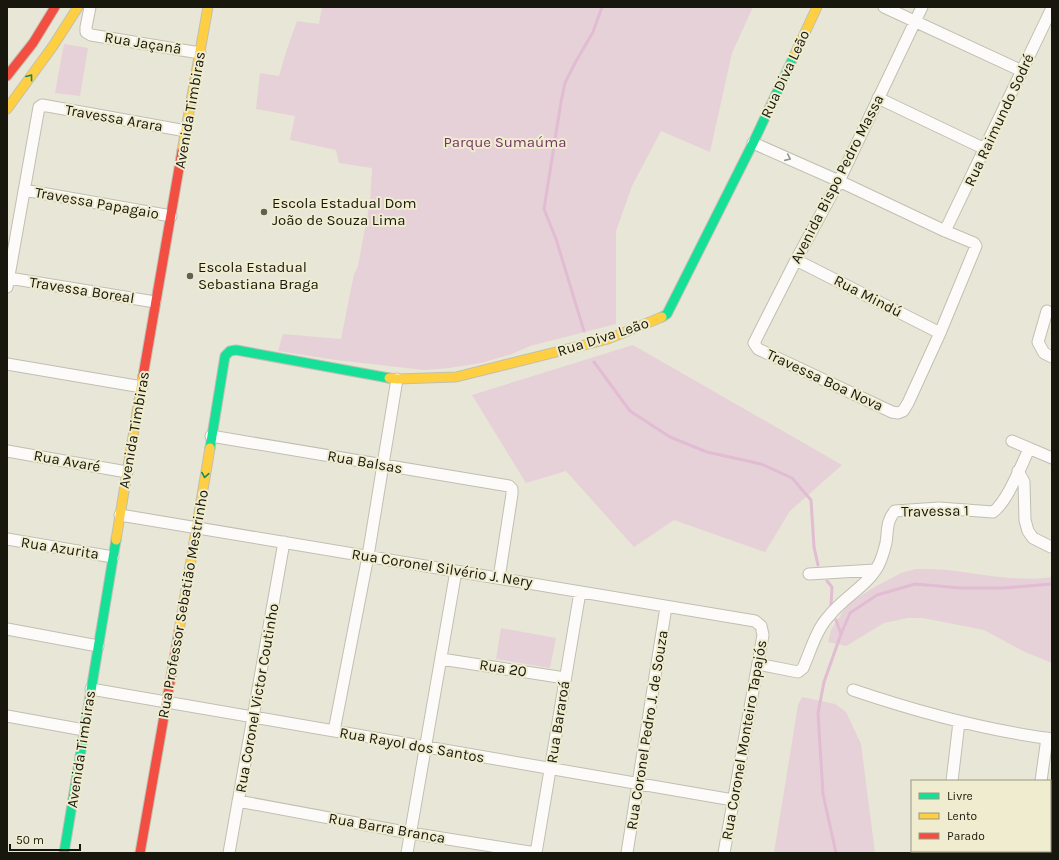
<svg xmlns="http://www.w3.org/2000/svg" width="1059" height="860" viewBox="0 0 1059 860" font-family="Karla,sans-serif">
<rect width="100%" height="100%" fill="#e8e6d6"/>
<path fill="#e6d1d8" d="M322,7h431l-21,46 -22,99 -49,-21 -29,55 -16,45v93l-86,22 -18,8 -31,9 -32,5 -25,2 -88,-10 -58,-9 5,-17 58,5 13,-65 4,-8 12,-64 2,-34 -33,-5 -3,-13 -46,-10 5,-24 -39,-7 4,-36 19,3 8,-27 10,-28 22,3z
M64,44l24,4 -8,48 -25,-3z
M633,345l209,120 -52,46 -25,41 -91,-32 -40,27 -68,-76 -40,12 -54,-88z
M916,569c10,0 20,0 31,1 34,4 71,12 105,7v86l-27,-11 -41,-22 -61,-12h-15l-24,5 -38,23 -18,-4 3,-12 17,-26 25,-16 28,-15z
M501,628l55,10 -6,30 -54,-9z
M802,697l33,7 11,8 15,32 14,109h-101l24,-148z"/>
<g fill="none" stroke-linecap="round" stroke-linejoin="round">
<path stroke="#e2bcd2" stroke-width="3" d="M584,331l-28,-92 -12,-30 17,-107 4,-19 10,-20 18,-31 9,-25
M594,362l36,49 40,26 37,15 54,12 31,14 19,22 3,47 4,18
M827,581l5,6 -1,18
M836,620l5,14
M836,853l-13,-59 -5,-81 6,-31 17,-48 9,-21 27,-18 38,-11 46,4h43l48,-4"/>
<g stroke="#c0bfb2" stroke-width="13">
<path id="street" d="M90,7l-4,20v5l5,3 109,18
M884,7l138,64
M878,98l107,51
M753,143l86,38 106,50 29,12 2,3 -36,87 -32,70 -5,8 -5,2 -6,-1 -134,-63 -4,-6 42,-83 43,-79 83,-174
M24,190l147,26
M945,231l107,-223
M796,260l144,73
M9,278l146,24
M7,287l32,-180 3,-2 144,26
M1047,311l-9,31 6,11 8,4
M7,364l135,23
M211,436l298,50 3,3v5l-13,84
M1012,441l40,17
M7,451l120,21
M1018,471l6,11 1,38 3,11 5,7 18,9
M120,515l635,106 6,5 2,9 -39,218
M7,539l106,18
M809,574l66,-4
M7,629l91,17
M441,659l124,19
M758,664l40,8 5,-4c8,-18 13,-38 26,-52 14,-18 38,-30 49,-50 4,-7 6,-15 8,-23 2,-12 0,-22 9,-32l44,-3 54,4c14,-10 28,-46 36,-63
M91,689l642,111
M853,690c65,22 131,40 199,49
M7,716l77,14
M334,731l34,-175 29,-177
M952,781l7,-59
M1041,781l6,-43
M238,801l172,32 126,20
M1050,839h2
M229,853l55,-311
M407,853l49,-282
M536,853l44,-261
M627,853l39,-246
M942,853l1,-2
M1031,853v-2"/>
</g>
<g stroke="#c0bfb2" stroke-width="11">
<path id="fast" d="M662,317l5,-3 86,-171 41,-87
M210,448l15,-92 5,-5 6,-1 153,28
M64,853l52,-313"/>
</g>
<g stroke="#c0bfb2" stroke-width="11">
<path id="slow" d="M794,56l23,-49
M7,109l46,-63 25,-39
M182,151l26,-144
M389,378l8,1 59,-2 152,-38 54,-22
M116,540l27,-164
M179,631l31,-183"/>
</g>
<g stroke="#c0bfb2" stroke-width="11">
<path id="jam" d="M7,76l26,-33 22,-36
M143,376l39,-225
M140,853l39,-222"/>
</g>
<use href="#street" stroke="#fcfbf9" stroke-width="11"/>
<use href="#fast" stroke="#16e098" stroke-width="9"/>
<use href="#slow" stroke="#ffcf43" stroke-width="9"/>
<use href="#jam" stroke="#f24e42" stroke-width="9"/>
</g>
<defs><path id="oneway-chevron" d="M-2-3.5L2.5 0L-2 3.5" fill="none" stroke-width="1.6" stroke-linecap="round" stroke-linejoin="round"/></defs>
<g stroke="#178659">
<use href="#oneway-chevron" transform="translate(30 77) rotate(-53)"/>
<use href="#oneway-chevron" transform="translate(205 475) rotate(99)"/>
</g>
<use stroke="#95948f" href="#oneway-chevron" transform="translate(788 158) rotate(24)"/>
<g fill="#615f53" stroke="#efeccf" stroke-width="1.5">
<circle cx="264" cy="212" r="4"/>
<circle cx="190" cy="276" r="4"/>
</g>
<g text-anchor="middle" stroke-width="4" stroke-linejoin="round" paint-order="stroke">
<g font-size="15" fill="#18170d" stroke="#efeccf">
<text transform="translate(143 43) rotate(9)" y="5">Rua Jaçanã</text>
<text transform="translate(785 74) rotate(-65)" y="5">Rua Diva Leão</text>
<text transform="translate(190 110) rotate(-80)" y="5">Avenida Timbiras</text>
<text transform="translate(114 118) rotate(10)" y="5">Travessa Arara</text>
<text transform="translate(999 120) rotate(-65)" y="5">Rua Raimundo Sodré</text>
<text transform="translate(837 179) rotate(-63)" y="5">Avenida Bispo Pedro Massa</text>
<text transform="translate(97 203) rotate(10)" y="5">Travessa Papagaio</text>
<text transform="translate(82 290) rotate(9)" y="5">Travessa Boreal</text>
<text transform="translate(868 296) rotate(27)" y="5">Rua Mindú</text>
<text transform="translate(603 337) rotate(-18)" y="5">Rua Diva Leão</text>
<text transform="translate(825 380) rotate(25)" y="5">Travessa Boa Nova</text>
<text transform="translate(134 430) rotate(-80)" y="5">Avenida Timbiras</text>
<text transform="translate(67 461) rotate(10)" y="5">Rua Avaré</text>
<text transform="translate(365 462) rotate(10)" y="5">Rua Balsas</text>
<text transform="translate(935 511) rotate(-1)" y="5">Travessa 1</text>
<text transform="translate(60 548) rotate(9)" y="5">Rua Azurita</text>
<text transform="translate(442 568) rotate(9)" y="5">Rua Coronel Silvério J. Nery</text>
<text transform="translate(183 604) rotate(-80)" y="5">Rua Professor Sebatião Mestrinho</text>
<text transform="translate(503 668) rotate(9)" y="5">Rua 20</text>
<text transform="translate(257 698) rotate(-80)" y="5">Rua Coronel Victor Coutinho</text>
<text transform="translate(558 722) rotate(-81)" y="5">Rua Bararoá</text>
<text transform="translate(647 730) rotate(-81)" y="5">Rua Coronel Pedro J. de Souza</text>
<text transform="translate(744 740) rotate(-80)" y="5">Rua Coronel Monteiro Tapajós</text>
<text transform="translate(412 745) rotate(10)" y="5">Rua Rayol dos Santos</text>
<text transform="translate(81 749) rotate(-81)" y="5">Avenida Timbiras</text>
<text transform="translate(387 828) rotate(10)" y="5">Rua Barra Branca</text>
</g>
<g font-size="15" fill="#753567" stroke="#efeccf">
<text x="505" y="147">Parque Sumaúma</text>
</g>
<g font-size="15" fill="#18170d" stroke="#efeccf" text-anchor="start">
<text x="272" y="208">Escola Estadual Dom<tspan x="272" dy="17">João de Souza Lima</tspan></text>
<text x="198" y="272">Escola Estadual<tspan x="198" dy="17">Sebastiana Braga</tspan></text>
</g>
</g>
<rect width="1059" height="860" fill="none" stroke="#18170d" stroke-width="16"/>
<rect x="911" y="780" width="140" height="72" fill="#efeccf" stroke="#999781"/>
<rect x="919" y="793" width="20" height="6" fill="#16e098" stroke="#999781"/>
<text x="947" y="800" font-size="12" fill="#18170d">Livre</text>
<rect x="919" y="813" width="20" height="6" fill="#ffcf43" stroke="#999781"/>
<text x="947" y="820" font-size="12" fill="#18170d">Lento</text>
<rect x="919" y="833" width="20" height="6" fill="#f24e42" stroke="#999781"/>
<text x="947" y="840" font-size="12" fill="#18170d">Parado</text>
<path d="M10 844v6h70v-6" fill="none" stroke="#18170d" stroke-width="2"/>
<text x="16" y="844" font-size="12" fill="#18170d" stroke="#efeccf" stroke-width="3" paint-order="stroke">50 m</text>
</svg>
